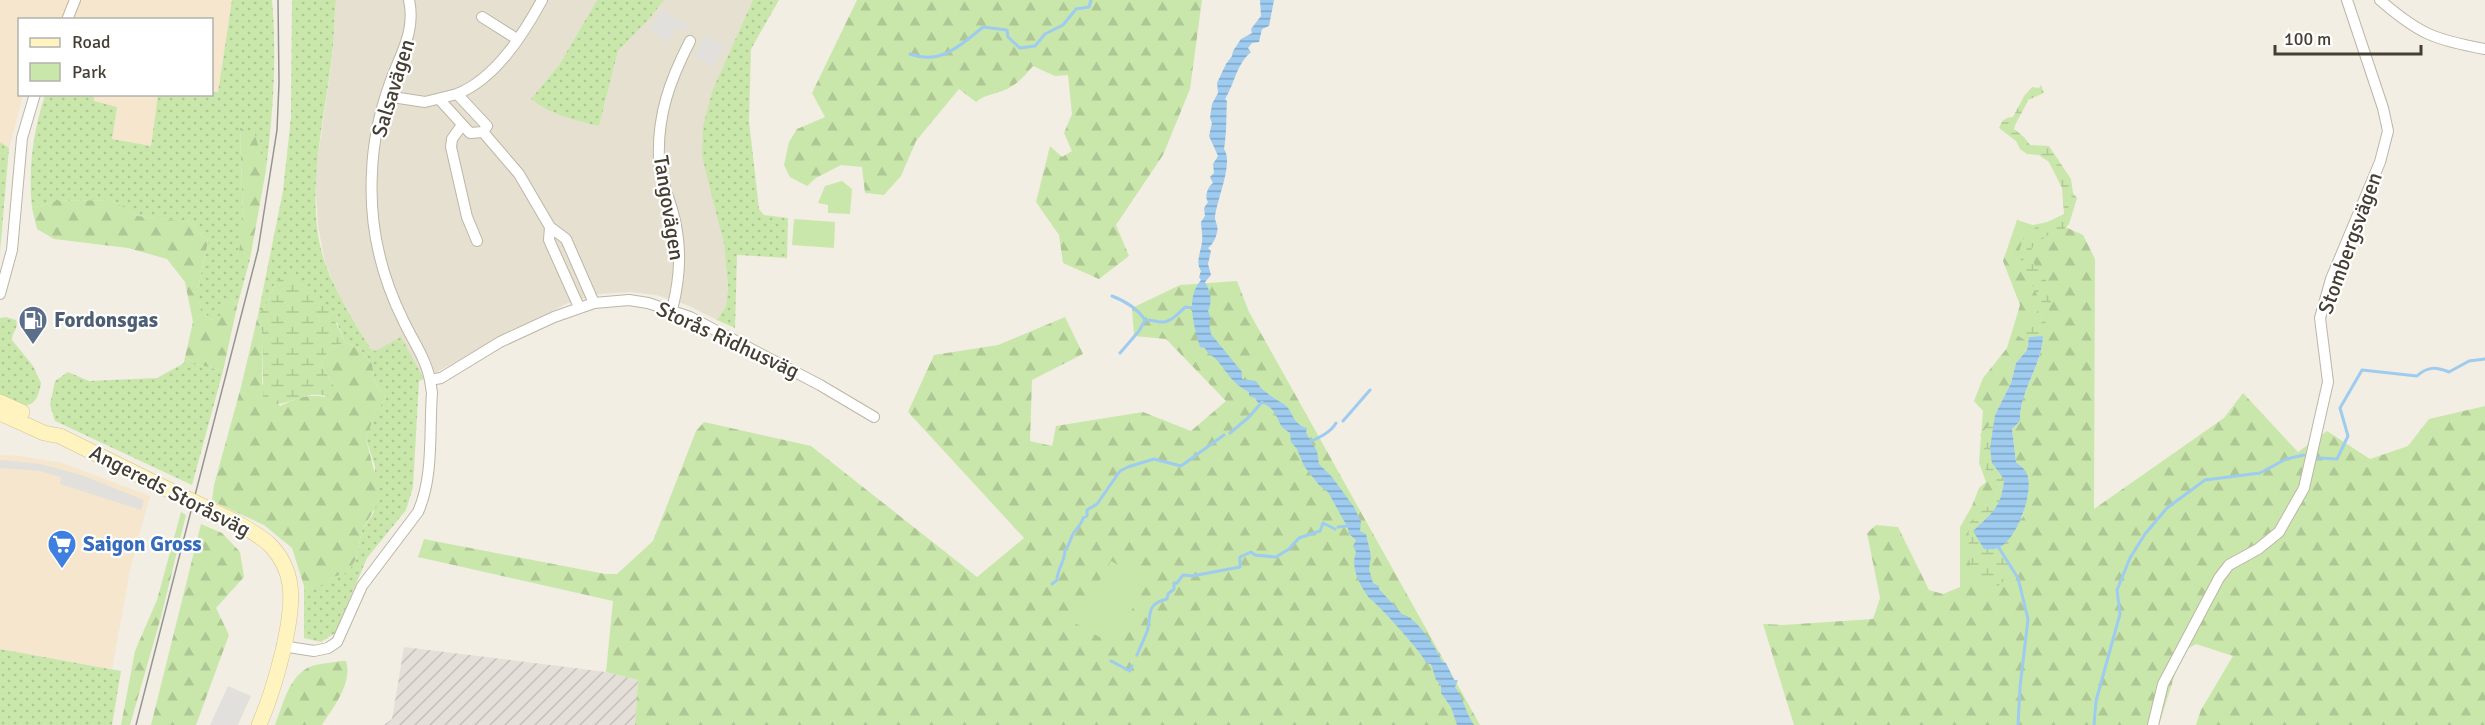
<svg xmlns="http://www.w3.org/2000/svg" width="2485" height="725" viewBox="0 0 2485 725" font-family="Signika,sans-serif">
<defs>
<pattern id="industrial-furrows" width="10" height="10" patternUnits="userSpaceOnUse" patternTransform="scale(1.5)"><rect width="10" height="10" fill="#e4dfd8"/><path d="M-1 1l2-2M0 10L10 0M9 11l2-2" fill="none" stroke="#c5c0ba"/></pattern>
<pattern id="grass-dots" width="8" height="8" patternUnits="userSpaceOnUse" patternTransform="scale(1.5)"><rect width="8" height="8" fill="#c9e7ab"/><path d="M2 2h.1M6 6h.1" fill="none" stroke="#aec794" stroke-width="1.8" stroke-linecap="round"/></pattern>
<pattern id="forest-firs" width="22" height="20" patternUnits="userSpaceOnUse" patternTransform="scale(1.5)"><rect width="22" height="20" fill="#c9e7ab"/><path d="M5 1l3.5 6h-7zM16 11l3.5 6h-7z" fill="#aec794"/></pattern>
<pattern id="wetland-marsh" width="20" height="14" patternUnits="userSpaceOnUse" patternTransform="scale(1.5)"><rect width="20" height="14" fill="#c9e7ab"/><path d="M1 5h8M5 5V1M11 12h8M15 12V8" fill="none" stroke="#aec794"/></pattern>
<pattern id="water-rules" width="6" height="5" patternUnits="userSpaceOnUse" patternTransform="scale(1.5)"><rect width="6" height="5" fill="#9ecbf0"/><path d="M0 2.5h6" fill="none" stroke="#82a6c3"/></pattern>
</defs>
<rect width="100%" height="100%" fill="#f2eee3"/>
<path fill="#e6e0d1" d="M336,0h261l-38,65 -28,34 68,27 19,-75 32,-33 14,-18h89l-40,89 2,114 9,41 4,43 -2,19 -9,14 -30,-15 -31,-10 -26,-3 -30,2 -34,10 -58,29 -84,46 -23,-41 -26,14 -5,-4 -32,-55 -13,-31 -7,-36 -3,-49 17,-117z"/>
<path fill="#f5e6cd" d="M0,0h232l-14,92h-6v-72h-192v74l3,1 -14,53 -9,-6z
M94,95h64l-7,51 -39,-7 -18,-38z
M0,455l19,1 43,7 88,33 -19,69 -19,104 -112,-20z"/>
<path fill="url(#industrial-furrows)" d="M404,647l202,25 32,8 -3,45h-251l8,-6z"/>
<path fill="url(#grass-dots)" d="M232,0h40c5,58 1,113 -6,170l-12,-37 -14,-4 3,90 -3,35 10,5 -13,48 -3,-7 -14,18 -10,2 -12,-17v-15l10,-47 -19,-19 -51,-6 -27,-16 -55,1 -24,7c-4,-41 1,-75 13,-113h49v6l23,6 -5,32 39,7 7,-51 54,-1v-2h6z
M292,0h44c-2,21 -2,43 -5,64 -8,62 -27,138 -6,199 11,30 29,58 45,85l5,3 26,-14 23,42 -5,2 -6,106 -7,23 -39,48 -32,75 -14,9 -17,-4v-52l12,2 15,-10 17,-6 8,-13 6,-29 12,-18 1,-46 -9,-27 9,-26 11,-15 -11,-15 -3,-19 -13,-16 -14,-6 -8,-19 -61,-42 -9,22 -9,12 25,-124 8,-74z
M597,0h67l-14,18 -32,33 -19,75c-25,-6 -47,-11 -68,-27l28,-34z
M753,0h26l-28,49 -2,72 10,88 5,6 24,3 -1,40 -50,-3 -2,73 -18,-8 9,-14 2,-19 -4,-43 -22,-88 1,-30 10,-37z
M0,142l9,6 -9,104z
M6,317l10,3c3,8 -4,12 -4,20l21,26 8,17c-5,32 -20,23 -41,12v-77z
M185,357l12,7 26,7 -31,114 -137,-64 -5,-16 5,-24 13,-9 21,9 68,-3 27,-15z
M0,649l121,22 -9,54h-112z"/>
<path fill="url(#forest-firs)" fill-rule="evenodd" d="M857,0h345l-12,89 -27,66 -47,70 13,31 -30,23 -36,-16 -4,-28 -23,-33 14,-56 12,11 10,-6 -8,-18 8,-19 -4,-39 -13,1 -22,-10c-8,9 -14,17 -26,23 -11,5 -21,5 -31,13l-17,-13 -43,52 -15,35 -17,19 -19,-2 -3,-26 -21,-2 -25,13 -9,8 -17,-9 -6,-12 5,-23 8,-13 28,-12 -13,-24z
M240,128l14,4 12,38 -16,89 -11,-5 4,-35z
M111,200l27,16 51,6 19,19 -10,47v15l12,17 10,-2 6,-19 8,1 3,7 -14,64 -26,-7 -12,-7 8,-35 -8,-40 -18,-23 -39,-11 -74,-9 -17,-10 -5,-21 24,-7z
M2017,220l16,5 19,-4 31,14 12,24 -1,250 130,-91 19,-25 55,59 29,-21 43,28 38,-13 21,-27 56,-13v319h-289l5,-15 32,-54 -37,-12 -14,8 -23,73h-365l-31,-101 20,1 90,-6 7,-21 -13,-65 9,-8 22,2 31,63 14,4 17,-7v-60l12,-21 7,-18 7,-6 -7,-19 4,-52 -9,-10 9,-23 24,-30 13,-43 -17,-44zM2043,336c-1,31 -24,55 -23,85l-8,8 4,33c20,18 11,33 6,57l-19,-25 -8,-79 16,-32 5,-20 11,-13 1,-9z
M1237,281l12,31 231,413h-845l3,-45 -32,-8 7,-71 -195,-44 6,-18 181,35h12l36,-33 43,-110 8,-9 107,24 166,131 47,-39 -116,-126 26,-57 64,-10 67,-28 18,37 -51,26 -2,61 22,5 4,-20 87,-14 48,19 35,-30 -60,-62 -32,-3 -2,-28 48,-23z
M258,315l5,23 -1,46 18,22c14,-7 29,-13 45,-9l8,-13 -12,-19 8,-16 16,-7 14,6 13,16 3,19 11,15 -11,15 -9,26 15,59 -19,32 -6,29 -8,13 -17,6 -15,11 -12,-3 -12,-38 -28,-23 -52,-24 2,-16 27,-98z
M181,512l5,3 -25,102 -31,108h-9l14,-74 22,-51z
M201,524l21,9 18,19 4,25 -28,31 13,27 -33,90h-45z
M340,661h6c7,22 -13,47 -24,64h-47c8,-20 14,-51 37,-59 9,-3 19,-3 28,-5z"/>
<path fill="url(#wetland-marsh)" d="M2041,85l3,8 -16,7c-3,8 -13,23 -14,29l10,8 6,8 19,1 22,33 2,14 4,5 -8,26 -5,5h-7l-23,16 -4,7 5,14 18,24c-2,16 -8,30 -10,46l-14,1 -1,5 -13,-8v-5h10c22,-23 13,-32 1,-56 -3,-6 -4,-13 -8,-18l6,-20 3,-3 37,-18 -2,-26 -13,-26 -10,-7 -12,-1 -7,-5 -4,-8 -17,-13c3,-7 6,-11 14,-11l11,-21 8,-9 7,1z
M294,275c28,20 37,36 51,67l-16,7 -8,16 12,19 2,12c-8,0 -16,-2 -24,-1 -19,4 -28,11 -48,10v-67l-5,-23 9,-12 9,-22z
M1996,413l-6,35 2,15 12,16c-2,30 -11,33 -31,52l7,10 19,7 13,-10c-9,24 11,31 -18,51l-11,-2c-4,-5 -10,-10 -12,-16 -2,-4 -3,-43 -2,-48l17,-16h6l5,-6v-17c-14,-17 -18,-18 -12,-39l-5,-10 11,-13 -1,-7z"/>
<path fill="#c9e7ab" d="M842,181l10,8 -2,25 -22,-1v-8l-10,-2 7,-17z
M794,219l41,3 -1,26 -42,-3z
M1111,561l37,21 -36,62 -37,-21z"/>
<path fill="#e2e0dc" d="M661,9l27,16 -3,6 -9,-4 -8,15 -19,-11z
M705,35l19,11 -11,21 -19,-11z
M0,460l40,4 41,11 63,25 -3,10 -81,-26 1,-7 -21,-6 -40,-3z
M228,686l23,10 -13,29h-28z"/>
<path fill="url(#water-rules)" d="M1260,0h14l-5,26 -7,3 -3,13 -7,1 -4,5 3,4c-15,13 -16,31 -26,47l2,2c-1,16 0,31 -3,48 10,14 -8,52 -9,69 0,4 4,9 2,14 -1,6 -4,12 -9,16l3,3 -3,13 3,11 -6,7c5,8 8,20 3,29l3,7 -2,5 2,11 31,38v7l14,2c6,11 20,18 29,24 8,6 7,19 22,23l-1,5 11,18 2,13 13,13 22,30 7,15 -1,9 6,3 5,22 -2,13 4,14 6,3v3l23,25c14,3 36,35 40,48l4,1 8,17h4l-3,7c9,12 10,25 19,38h-17l-6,-18 -10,-14v-8l-5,-5 -5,-16 -5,-1c-1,-8 -52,-63 -57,-65 -9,-13 -19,-30 -13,-46l-3,-6 3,-6 -7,-6 -1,-6 -20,-36 -9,-7 -15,-19 -7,-17 -6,-7 -1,-9c-3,-2 -6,-4 -8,-6 -6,-10 -8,-23 -24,-24l-3,-5 -6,-2v-4c-18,-9 -22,-21 -34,-34 -5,-4 -7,-3 -10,-10l-5,-1c-6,-21 -15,-49 1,-67l-2,-3 2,-6c-6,-9 0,-19 1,-29 1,-7 -1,-14 -1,-20l4,-6 -1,-8 4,-6c-4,-5 0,-16 5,-19l-3,-6 4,-4 -1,-9 5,-8 -9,-20 3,-13 -2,-5 2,-14 6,-11 -1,-10 9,-19 6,-8 1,-5 8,-12 11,-6 -1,-4 10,-13z
M2043,336c-1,30 -24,55 -23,85l-8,8 4,33c3,3 8,6 10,10 10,16 -9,69 -28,76 -4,2 -10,1 -14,1l-11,-18c19,-18 29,-24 31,-52l-12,-16 -2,-15 5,-33 16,-32 5,-20 11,-13 2,-13z"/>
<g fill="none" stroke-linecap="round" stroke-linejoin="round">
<path stroke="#9ecbf0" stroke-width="3" d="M910,54c30,11 50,-8 73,-27l24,3 1,7 12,11 15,-2 10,-12 18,-9 13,-16 13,-2 2,-7
M1112,296c13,5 25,12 33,24
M1145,320c6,0 9,1 15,2 10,1 18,-8 25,-15l10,1
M1120,353l19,-22 6,-11
M1343,421l27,-31
M1230,433l19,-16 13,-15
M1308,442c10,-3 23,-10 28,-19
M2318,458l19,1 11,-23 -8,-28 22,-38 55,6c11,-10 19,-9 32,-4l20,-11 16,-2
M1338,527l10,-1
M1999,548l19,30 10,41 -8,68 -2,38
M1052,584l5,-4c0,-11 8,-18 8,-30 5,-5 4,-8 7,-14 3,-7 9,-10 11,-18l4,-2v-6l10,-6 23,-33 8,-4 26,-8 27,7 43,-31
M1137,655c3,-8 10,-21 11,-27 3,-16 -1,-24 19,-29l1,-5 6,-5v-6h3l6,-8 9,1 48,-9v-10l11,-5 4,3 21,2 13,-8 10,-11 21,-7 3,-8 12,6
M1111,661l19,10 2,-5
M2094,725l2,-24 24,-87 -3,-24 13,-32 15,-24 22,-26 38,-28 55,-7 26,-14 18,-4"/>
<g stroke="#bdb6a6" stroke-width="12">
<path id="street" d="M409,0c7,32 -9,54 -19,83 -10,28 -17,59 -18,89 -3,52 9,104 32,150 9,19 22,37 26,58
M2380,0c39,34 55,40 105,49
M482,17l35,22
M67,20l8,-20
M457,94c38,-15 66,-59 85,-94
M386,96l39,6 32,-8 30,32 -4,6 36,42 31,53
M440,100l30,33 13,-1
M462,125l-10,14 -1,8 16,70 10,24
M0,294l12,-44 10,-112 13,-44
M579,307l-30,-67 1,-13 16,12 28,64
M672,310c9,-36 10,-66 0,-101 -5,-16 -12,-33 -13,-49 -2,-45 11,-80 31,-119
M282,646l32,5 14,-3 9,-6 25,-56 56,-74c16,-36 11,-81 14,-119l-2,-13 11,-2 59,-36 54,-25 40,-14 35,-3 19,3 42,14 130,68 54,32
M2153,725l10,-41 56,-106 10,-13 29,-16 21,-17 25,-44 24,-106 -8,-64 11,-39 49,-117 8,-31 -5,-23 -36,-108"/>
</g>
<g stroke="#d3c492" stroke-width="16">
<path id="secondary" d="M0,402l22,10
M0,413l44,20 16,3 111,55
M234,521c13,8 28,15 38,26 9,10 16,24 18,38 5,35 -17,108 -31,140"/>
</g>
<use href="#street" stroke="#fff" stroke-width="10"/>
<use href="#secondary" stroke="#fff3c0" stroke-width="15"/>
<path stroke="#949494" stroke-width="1.5" d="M136,725l122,-475 19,-120 2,-47 -1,-83"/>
<g stroke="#d3c492" stroke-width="16" stroke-linecap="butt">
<path id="secondary-bridge" d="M171,491l63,30"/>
</g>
<use href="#secondary-bridge" stroke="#fff3c0" stroke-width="15"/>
</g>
<defs>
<g id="fuel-pin" transform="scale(1.5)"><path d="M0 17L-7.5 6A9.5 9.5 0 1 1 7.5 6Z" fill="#5c6f8a" stroke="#fff"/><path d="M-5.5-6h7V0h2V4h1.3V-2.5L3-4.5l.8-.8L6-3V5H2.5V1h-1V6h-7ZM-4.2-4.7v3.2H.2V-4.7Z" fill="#fff"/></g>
<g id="supermarket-pin" transform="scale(1.5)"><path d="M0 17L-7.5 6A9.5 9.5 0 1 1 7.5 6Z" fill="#3f7fe0" stroke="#fff"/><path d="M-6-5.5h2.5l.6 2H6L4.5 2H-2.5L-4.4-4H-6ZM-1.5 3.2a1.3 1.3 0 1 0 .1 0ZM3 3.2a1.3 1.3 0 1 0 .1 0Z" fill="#fff"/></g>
</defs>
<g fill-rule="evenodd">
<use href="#fuel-pin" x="33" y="320"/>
<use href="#supermarket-pin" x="62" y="544"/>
</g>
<g text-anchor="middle" stroke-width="4.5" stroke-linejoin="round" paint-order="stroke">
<g font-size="21" fill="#443e33" stroke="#fff">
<text transform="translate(393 88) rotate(-73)" y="7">Salsavägen</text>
<text transform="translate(669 208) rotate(81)" y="7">Tangovägen</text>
<text transform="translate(2350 243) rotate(-70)" y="7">Stombergsvägen</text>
<text transform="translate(728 340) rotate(25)" y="7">Storås Ridhusväg</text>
<text transform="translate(170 491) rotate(27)" y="7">Angereds Storåsväg</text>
</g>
<g font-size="21" font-weight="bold" fill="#4e5e75" stroke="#fff" text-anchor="start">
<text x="54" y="327">Fordonsgas</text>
</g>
<g font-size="21" font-weight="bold" fill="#366cbe" stroke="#fff" text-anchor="start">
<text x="83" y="551">Saigon Gross</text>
</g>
</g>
<rect x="18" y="18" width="195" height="78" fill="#ffffff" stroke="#b4b2ad" stroke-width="1.5"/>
<rect x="30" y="38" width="30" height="9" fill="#fff3c0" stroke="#b4b2ad" stroke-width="1.5"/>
<text x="72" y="48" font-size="18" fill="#443e33">Road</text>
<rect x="30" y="63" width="30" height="18" fill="#c9e7ab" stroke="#b4b2ad" stroke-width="1.5"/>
<text x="72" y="78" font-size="18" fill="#443e33">Park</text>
<path d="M2275 45v9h146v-9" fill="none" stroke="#443e33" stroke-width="3"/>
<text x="2284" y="45" font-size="18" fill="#443e33" stroke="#ffffff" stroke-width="4.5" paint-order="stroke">100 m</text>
</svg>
